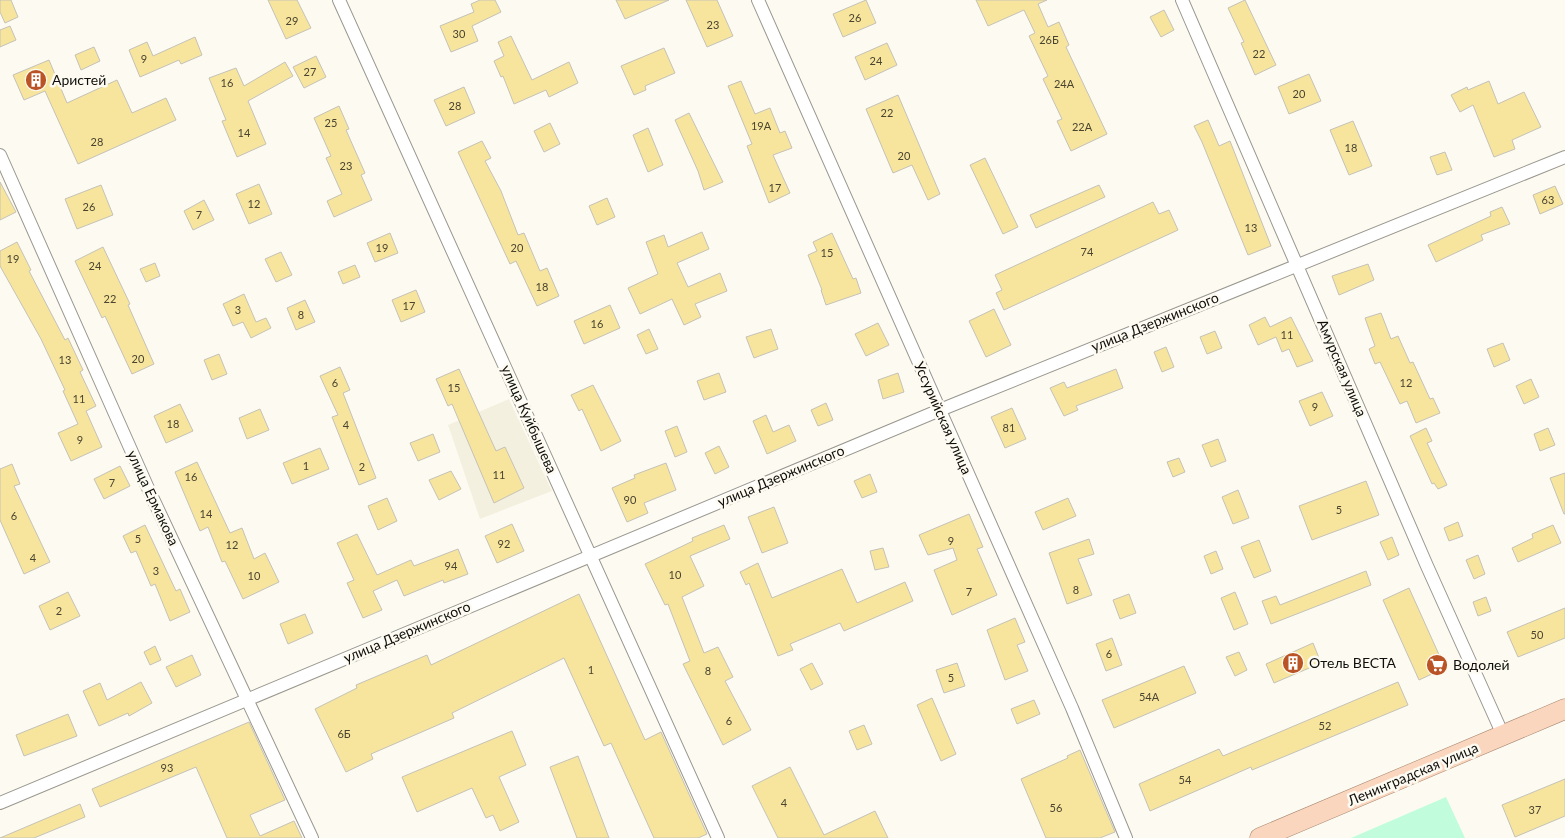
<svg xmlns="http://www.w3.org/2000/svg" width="1565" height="838" viewBox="0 0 1565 838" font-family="Lato,sans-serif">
<rect width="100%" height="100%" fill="#fdfbf1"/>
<path fill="#f4f0df" d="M509,399l43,92 -72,28 -32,-94z"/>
<path fill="#c1fddc" d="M1446,797l19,41h-114z"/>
<path fill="#f8e59d" stroke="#c4c2b8" d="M0,0h11l7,17 -13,6 -5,-11z
M268,0h29l14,28 -25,11z
M480,0h15l6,12 -29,14 6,15 -27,11 -11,-26 34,-14 -3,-8z
M616,0h53l-44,19z
M686,0h31l16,36 -26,11z
M866,0l10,23 -33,14 -10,-23z
M976,0h71l-9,4 10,23 11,-5 10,23 -3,2 41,87 -36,17 -14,-30 5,-2 -19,-40 5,-3 -19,-40 6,-3 -11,-23 -36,16z
M1245,0l31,65 -21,10 -14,-32 3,-1 -16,-34z
M1164,10l10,20 -13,7 -11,-20z
M10,26l6,14 -16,7v-17z
M511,36l21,44 37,-18 9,21 -29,14 -3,-7 -32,14 -11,-28 -2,1 -7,-16 10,-5 -6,-14z
M195,37l7,18 -21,9 -2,-4 -39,17 -11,-27 18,-8 6,14z
M887,43l10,22 -32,15 -10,-23z
M94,47l6,14 -19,9 -6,-15z
M664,48l11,25 -30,13 1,4 -12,5 -13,-29z
M316,56l10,21 -22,11 -11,-21z
M49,60l18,43 50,-23 15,33 34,-15 10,22 -98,44 -33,-73 -21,9 -11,-25z
M285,62l8,14 -45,25 18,43 -29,13 -15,-36 4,-1 -17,-42 27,-10 8,18z
M1309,74l12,27 -32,13 -11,-27z
M741,81l14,33 15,-6 10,25 5,-2 7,17 -19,7 17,38 -21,10 -22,-57 5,-2 -24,-58z
M1489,81l9,23 26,-12 17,35 -29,13 3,9 -21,8 -21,-52 -13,7 -9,-17 16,-8 1,3z
M464,87l11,26 -29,13 -12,-26z
M898,95l42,99 -12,6 -16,-35 -19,8 -27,-64z
M339,106l10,23 -3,1 19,43 -4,2 11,25 -38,17 -7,-16 15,-7 -16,-36 5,-2 -17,-38z
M689,113l34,69 -19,8 -6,-19 -23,-51z
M1208,120l11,26 11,-5 41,105 -23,9 -46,-113 -8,-16z
M1353,121l19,45 -23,9 -19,-45z
M550,123l10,21 -16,8 -10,-21z
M648,128l15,37 -15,7 -15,-37z
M482,141l9,17 -6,3 16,30 17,44 6,-2 16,38 7,-3 12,28 -22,10 -21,-45 -6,3 -52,-112z
M1445,152l7,18 -15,5 -7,-18z
M985,158l33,69 -15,7 -33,-69z
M0,182l16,30 -16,8z
M259,184l13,30 -23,10 -13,-30z
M101,185l12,30 -36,14 -12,-30z
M1099,185l6,12 -69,31 -6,-13z
M1555,186l8,18 -23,10 -7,-19z
M607,198l8,19 -18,8 -8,-19z
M204,200l10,20 -21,10 -9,-19z
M1153,202l6,12 10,-4 9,20 -174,80 -8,-17 6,-3 -7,-15z
M1502,207l8,17 -29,11 2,5 -47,22 -8,-17 63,-29 -1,-4z
M702,232l7,17 -32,14 11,24 32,-14 7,18 -32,13 6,13 -17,8 -12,-26 -32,15 -12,-26 30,-14 -12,-32 18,-7 4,12z
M390,233l8,20 -23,9 -8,-19z
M832,233l21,46 3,-1 5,15 -35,12 -5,-15h1l-14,-35 9,-4 -4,-9z
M17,242l14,28 -2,1 36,69 3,-2 15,32 -3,2 16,34 -10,5 16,36 -31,14 -13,-28 20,-9 -15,-33 2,-1 -24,-51 -41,-73v-15z
M103,247l27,57 -2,1 26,59 -22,10 -27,-58 -3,2 -27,-57z
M281,252l11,23 -16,7 -11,-23z
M155,263l5,13 -14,6 -6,-13z
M1368,264l6,16 -35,15 -7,-19z
M355,265l5,12 -17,7 -5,-12z
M416,290l9,22 -24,10 -9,-22z
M244,294l12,28 10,-4 5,10 -20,10 -8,-16 -10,4 -10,-22z
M305,300l10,22 -19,8 -9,-22z
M610,305l10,23 -36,16 -10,-23z
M994,309l17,36 -25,12 -17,-36z
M1381,313l10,26 7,-3 12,27 3,-1 17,37 3,-1 7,15 -24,10 -9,-22 -7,3 -20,-42 -5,2 -6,-15 6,-3 -10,-28z
M1265,317l5,10 21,-10 22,44 -16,6 -8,-18 -7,3 -6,-15 -18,8 -9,-20z
M878,323l11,22 -23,11 -11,-22z
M649,329l9,20 -12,5 -9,-19z
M771,329l7,20 -24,9 -8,-21z
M1215,331l7,17 -15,6 -7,-17z
M1503,343l7,17 -16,7 -7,-18z
M1166,347l8,20 -12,5 -8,-20z
M219,354l8,20 -15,6 -8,-20z
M340,367l10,23 -7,3 33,85 -17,7 -27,-68 6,-2 -18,-39z
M459,369l37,82 9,-4 19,41 -30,15 -42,-99 -4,2 -12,-27z
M1116,369l7,19 -47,18 2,4 -14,6 -14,-28 14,-6 3,6z
M719,373l7,19 -22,8 -7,-19z
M898,373l6,19 -21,7 -5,-19z
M1531,379l8,18 -15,7 -8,-18z
M593,385l28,56 -20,10 -19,-42 -3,2 -8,-16z
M1322,392l11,24 -23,10 -11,-25z
M826,403l7,17 -15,6 -7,-16z
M180,404l13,27 -27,12 -12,-27z
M1012,408l14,31 -21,9 -14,-31z
M260,409l9,21 -22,9 -8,-21z
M766,415l7,17 16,-7 7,16 -29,13 -14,-33z
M677,426l10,26 -12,5 -10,-26z
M1426,428l6,13 -5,2 20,42 -9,4 -4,-6 -2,1 -22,-48z
M1548,428l7,17 -15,6 -6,-17z
M433,434l7,18 -22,9 -8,-18z
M1218,439l8,22 -15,6 -9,-22z
M719,446l10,21 -14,7 -10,-21z
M320,448l9,21 -37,15 -9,-21z
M1179,458l6,14 -12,5 -6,-15z
M197,462l33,71 12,-5 12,31 11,-6 14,29 -36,17 -18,-38 -3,1 -14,-35 -8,4 -25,-59z
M666,463l10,27 -32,13 4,10 -21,9 -15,-34 23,-10 -1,-3z
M12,464l8,20 -6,2 36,76 -26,12 -24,-54v-51z
M120,466l10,20 -26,13 -10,-20z
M451,471l10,18 -22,11 -10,-20z
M1565,473v41h-1l-14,-36z
M870,474l7,18 -15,6 -8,-17z
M1366,481l13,34 -67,25 -13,-34z
M1238,490l11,28 -16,6 -11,-27z
M387,498l10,23 -19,9 -10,-24z
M1068,498l8,18 -33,14 -8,-18z
M774,507l14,36 -26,10 -14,-36z
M969,514l14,33 -6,2 20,46 -45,20 -18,-45 23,-10 -4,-12 -25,7 -9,-20z
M1458,522l5,14 -14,5 -5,-13z
M512,524l12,27 -27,12 -12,-27z
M145,525l31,66 4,-2 10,23 -20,9 -15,-37 -4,2 -15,-35 -5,2 -8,-17z
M724,525l6,14 -40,17 14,30 -22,11 22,56 14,-6 15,30 -8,4 26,49 -28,15 -40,-81 7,-3 -22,-57 -3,1 -20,-41 48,-23 -1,-3z
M1553,525l8,18 -43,19 -6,-14 21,-10 -1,-4z
M357,534l20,41 34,-15 3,6 44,-17 10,25 -24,9 -1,-3 -39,16 -7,-16 -24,11 9,19 -19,8 -16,-35 7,-3 -17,-37z
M1392,537l7,18 -11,5 -8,-18z
M1089,539l5,15 -16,5 14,36 -25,9 -18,-51z
M1259,540l12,31 -17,7 -13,-31z
M883,548l6,19 -14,3 -5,-19z
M1216,551l7,18 -12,5 -7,-18z
M1478,555l7,19 -11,5 -8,-19z
M758,563l14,35 70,-29 15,34 48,-21 8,19 -69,30 -4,-8 -50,21 3,6 -15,6 -29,-73 -3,2 -6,-13z
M1366,571l5,14 -100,39 -9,-23 14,-5 4,9z
M1409,588l36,80 -26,12 -36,-80z
M68,592l12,24 -30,14 -11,-24z
M1235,592l13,32 -14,6 -13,-32z
M579,594l66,146 16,-8 46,102 -9,4h-44l-43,-95 -7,3 -40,-88 -112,55 2,5 -83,36 2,5 -27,13 -31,-63 42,-21 -1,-3 71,-30 4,10z
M1129,594l7,19 -16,6 -7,-19z
M1486,597l5,14 -13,5 -5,-14z
M1565,608v30l-47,19 -11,-25z
M305,614l8,19 -25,11 -8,-20z
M1015,618l10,24 -8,3 11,26 -23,9 -18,-50z
M1112,638l10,27 -16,6 -10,-27z
M1313,643l8,20 -47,20 -8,-19z
M155,646l6,14 -11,5 -6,-13z
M1239,652l8,18 -12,6 -9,-19z
M192,655l9,20 -25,12 -10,-20z
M812,663l11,21 -12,6 -11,-21z
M957,663l8,23 -21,7 -8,-23z
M1184,666l12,27 -82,35 -12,-28z
M141,682l11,21 -23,13 -1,-3 -29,13 -16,-35 17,-8 7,17z
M1398,682l10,23 -156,65 -1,-3 -101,44 -11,-27 80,-35 4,7z
M932,698l24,56 -15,7 -24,-56z
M1034,700l6,14 -23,10 -6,-15z
M68,714l9,22 -53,20 -8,-21z
M249,722l36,78 -35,15 10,21 34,-15 8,17h-75l-31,-71 -96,40 -8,-18z
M864,725l8,19 -15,6 -8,-19z
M512,731l14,34 -27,12 20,45 -19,9 -7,-16 -7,3 -14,-30 -55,24 -15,-35z
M1080,750l35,82 -15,6h-54l-25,-59 47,-21 -1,-2z
M578,756l31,82h-32l-27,-71z
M790,767l34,68 51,-24 13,27h-110l-26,-52z
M1565,779v37l-50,21 -13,-32z
M80,804l5,13 -51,21h-34z"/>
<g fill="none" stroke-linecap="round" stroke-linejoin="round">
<g stroke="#99978e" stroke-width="14">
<path id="minor" d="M339,0l379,838
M758,0l314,708 54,130
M1182,0l245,566 76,169
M0,155l147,331 165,352
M0,803l940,-393 625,-253"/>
</g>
<g stroke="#a88975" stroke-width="21">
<path id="trunk" d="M1260,838l305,-129"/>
</g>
<use href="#minor" stroke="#fff" stroke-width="12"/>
<use href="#trunk" stroke="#fbd6be" stroke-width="20"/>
</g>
<defs>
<g id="building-disc" transform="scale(1.125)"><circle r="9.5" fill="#ba5426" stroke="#fdfbf1"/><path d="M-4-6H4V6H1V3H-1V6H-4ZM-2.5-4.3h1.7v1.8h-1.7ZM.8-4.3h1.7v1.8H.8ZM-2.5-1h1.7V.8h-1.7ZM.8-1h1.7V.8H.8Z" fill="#fff"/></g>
<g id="supermarket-disc" transform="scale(1.125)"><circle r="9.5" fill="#ba5426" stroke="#fdfbf1"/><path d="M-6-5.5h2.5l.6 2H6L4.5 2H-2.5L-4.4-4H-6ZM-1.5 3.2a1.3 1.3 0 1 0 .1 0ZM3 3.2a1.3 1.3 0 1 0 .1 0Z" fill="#fff"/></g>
</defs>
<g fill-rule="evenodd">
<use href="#building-disc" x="36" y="80"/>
<use href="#building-disc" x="1293" y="663"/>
<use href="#supermarket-disc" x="1437" y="665"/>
</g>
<g text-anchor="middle" stroke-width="5" stroke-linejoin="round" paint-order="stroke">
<g font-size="11" fill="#494430">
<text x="855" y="22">26</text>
<text x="292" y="25">29</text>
<text x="713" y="29">23</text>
<text x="459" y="38">30</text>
<text x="1049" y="44">26Б</text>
<text x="1259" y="58">22</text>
<text x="144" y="63">9</text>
<text x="876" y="65">24</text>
<text x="310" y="76">27</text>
<text x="227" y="87">16</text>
<text x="1064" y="88">24А</text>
<text x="1299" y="98">20</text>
<text x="455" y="110">28</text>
<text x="887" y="117">22</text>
<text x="331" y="127">25</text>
<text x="761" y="130">19А</text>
<text x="1082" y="131">22А</text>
<text x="244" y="137">14</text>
<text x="97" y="146">28</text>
<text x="1351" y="152">18</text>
<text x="904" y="160">20</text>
<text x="346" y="170">23</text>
<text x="775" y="192">17</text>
<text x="1548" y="204">63</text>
<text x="254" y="208">12</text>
<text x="89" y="211">26</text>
<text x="199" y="219">7</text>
<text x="1251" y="232">13</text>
<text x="382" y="252">19</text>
<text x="517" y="252">20</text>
<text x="1087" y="256">74</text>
<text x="827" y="257">15</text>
<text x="13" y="263">19</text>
<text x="95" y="270">24</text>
<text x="542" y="291">18</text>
<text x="110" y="303">22</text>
<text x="409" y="310">17</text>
<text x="238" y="314">3</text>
<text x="301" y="319">8</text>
<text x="597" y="328">16</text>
<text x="1287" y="339">11</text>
<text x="138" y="363">20</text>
<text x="65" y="364">13</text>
<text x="335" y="387">6</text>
<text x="1406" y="387">12</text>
<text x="454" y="392">15</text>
<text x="79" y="403">11</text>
<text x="1315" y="411">9</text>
<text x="173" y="428">18</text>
<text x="346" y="429">4</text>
<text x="1009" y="432">81</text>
<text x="80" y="444">9</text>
<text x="306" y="470">1</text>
<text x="362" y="471">2</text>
<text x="499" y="479">11</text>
<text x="191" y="481">16</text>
<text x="112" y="487">7</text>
<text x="630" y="504">90</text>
<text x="1339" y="514">5</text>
<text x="206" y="518">14</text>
<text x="14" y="520">6</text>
<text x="138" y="543">5</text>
<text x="951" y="545">9</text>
<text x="504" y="548">92</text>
<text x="232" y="549">12</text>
<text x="33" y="562">4</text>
<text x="451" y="570">94</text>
<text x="156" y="575">3</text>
<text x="675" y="579">10</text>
<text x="254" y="580">10</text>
<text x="1076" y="594">8</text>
<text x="969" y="596">7</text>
<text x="59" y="615">2</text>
<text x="1537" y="639">50</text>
<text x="1109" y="658">6</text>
<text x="591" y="674">1</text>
<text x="708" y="675">8</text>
<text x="951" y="682">5</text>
<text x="1149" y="701">54А</text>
<text x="729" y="725">6</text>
<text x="1325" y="730">52</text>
<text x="344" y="738">6Б</text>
<text x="167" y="772">93</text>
<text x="1185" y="784">54</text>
<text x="784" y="807">4</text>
<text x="1056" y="812">56</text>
<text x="1535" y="814">37</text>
</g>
<g font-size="14" fill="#0f0e0b" stroke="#fdfbf1" text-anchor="start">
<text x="52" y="85">Аристей</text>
<text x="1309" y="668">Отель ВЕСТА</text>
<text x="1453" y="670">Водолей</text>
</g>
<g font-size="14" fill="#0f0e0b" stroke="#fdfbf1">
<text transform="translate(1155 322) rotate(-22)" y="5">улица Дзержинского</text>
<text transform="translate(1342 368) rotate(67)" y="5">Амурская улица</text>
<text transform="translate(943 418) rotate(66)" y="5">Уссурийская улица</text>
<text transform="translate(529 419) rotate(66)" y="5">улица Куйбышева</text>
<text transform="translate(781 476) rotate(-23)" y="5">улица Дзержинского</text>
<text transform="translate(153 498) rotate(65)" y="5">улица Ермакова</text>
<text transform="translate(407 632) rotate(-23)" y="5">улица Дзержинского</text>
<text transform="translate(1413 774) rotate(-23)" y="5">Ленинградская улица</text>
</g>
</g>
</svg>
